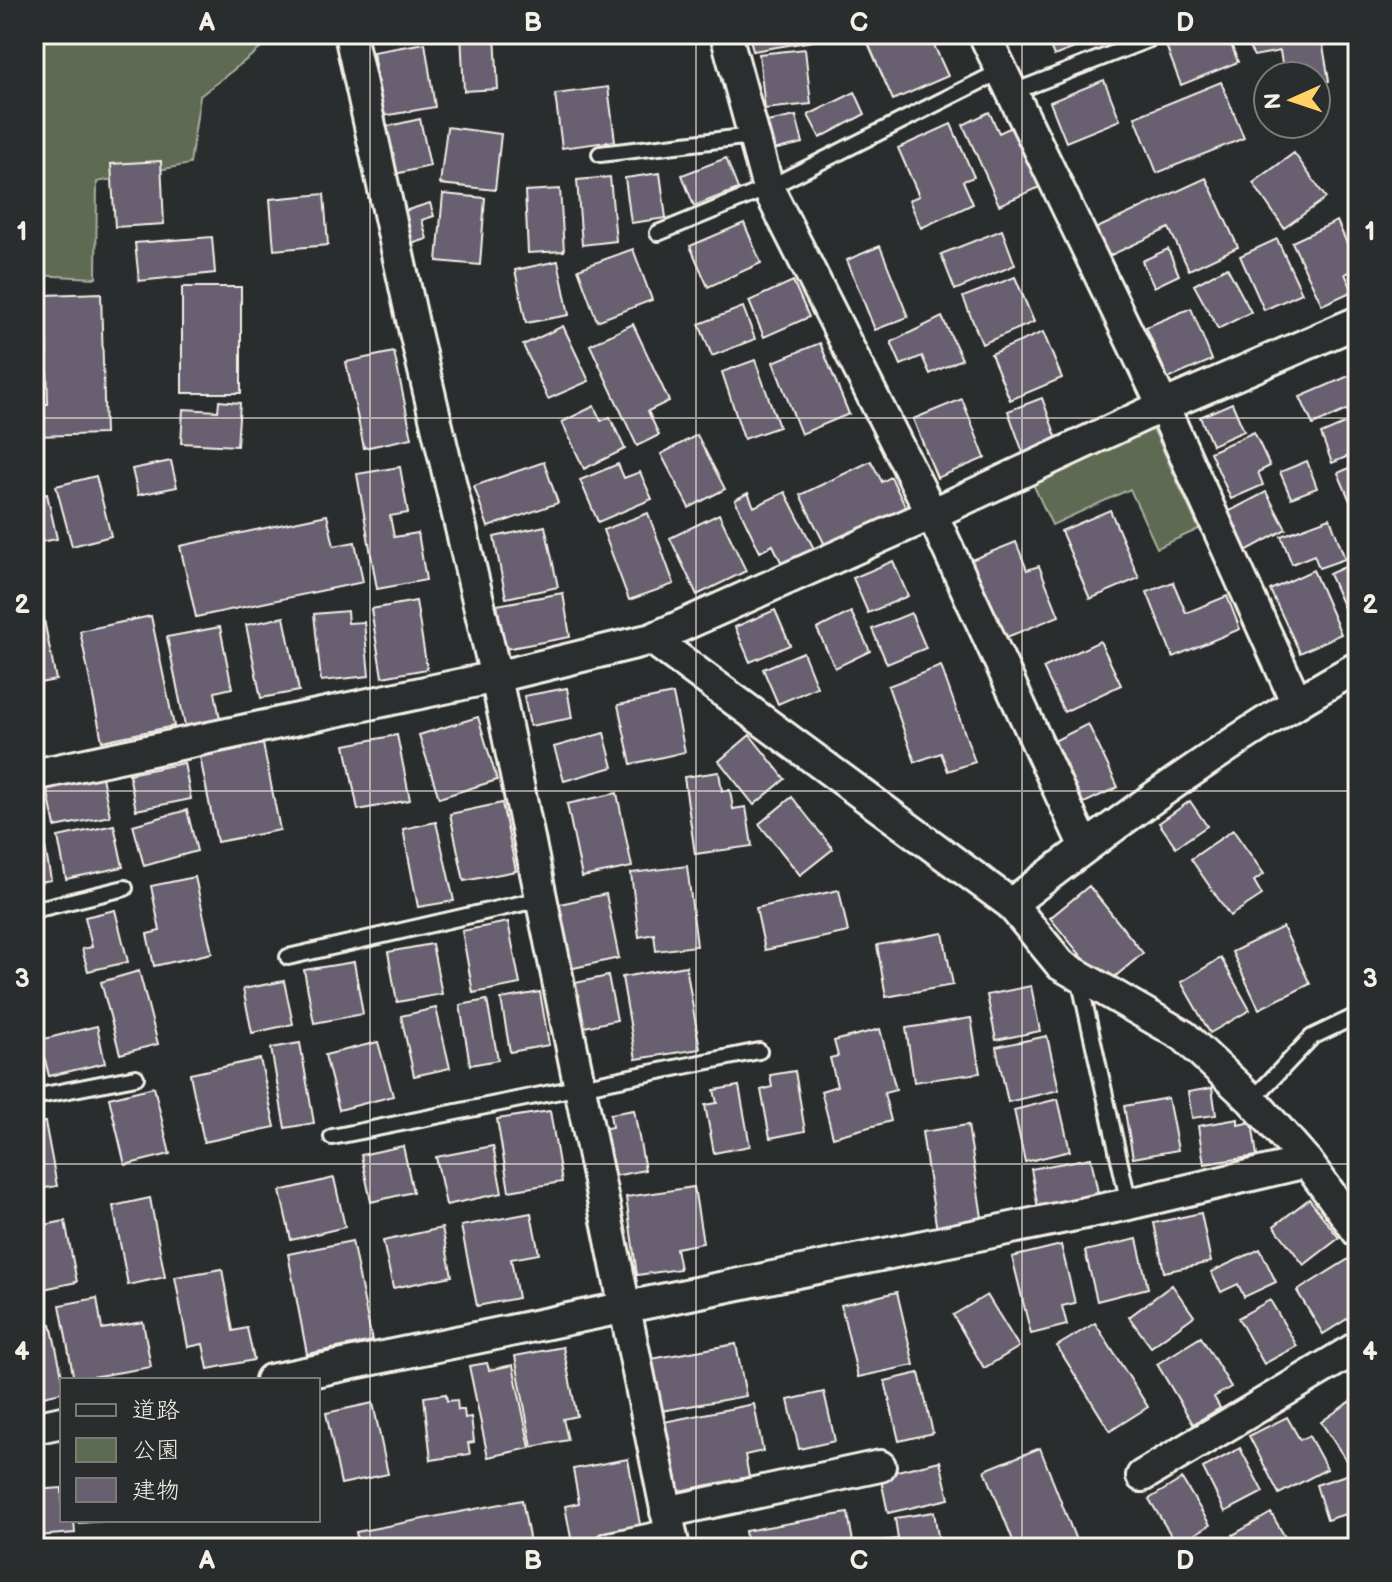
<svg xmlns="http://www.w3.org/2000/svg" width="1392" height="1582" viewBox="0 0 1392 1582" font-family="'Balsamiq Sans','Klee One',sans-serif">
<rect width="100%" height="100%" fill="#2a2d2e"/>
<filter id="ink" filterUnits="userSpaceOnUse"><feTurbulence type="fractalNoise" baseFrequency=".0125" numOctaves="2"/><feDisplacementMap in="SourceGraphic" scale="16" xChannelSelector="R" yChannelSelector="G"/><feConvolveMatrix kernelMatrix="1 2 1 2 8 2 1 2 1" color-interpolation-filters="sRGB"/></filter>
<g filter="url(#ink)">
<path fill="#5e6b53" stroke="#a9ae9e" stroke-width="2" d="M44,34h235l-79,62 -10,68 -93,18 -1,96 -62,-3v-227l9,-8z
M1152,426l47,103 -42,19 -27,-59 -78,36 -20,-43z"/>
<path fill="#685f6f" stroke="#f4f1e8" stroke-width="2" d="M361,34h50v1l-50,4z
M461,34h34l3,55 -34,2z
M749,34h63l1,7 -60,10z
M864,34h65l19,42 -55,24z
M1045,34h36l4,10 -31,12z
M1188,34h39l11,28 -57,23 -16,-42z
M1241,34h80l8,47 -13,2v-7h-32l-4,-25 -26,5z
M425,43l10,64 -52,9 -10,-64z
M805,49l6,55 -46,5 -6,-55z
M1104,80l16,40 -54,22 -16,-40z
M1221,82l23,56 -87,35 -22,-56z
M608,87l7,54 -53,7 -7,-54z
M855,92l10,22 -45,24 -12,-23z
M989,112l10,21 17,-8 26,61 -43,19 -36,-80z
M796,116l7,27 -30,7 -6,-28z
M420,119l10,47 -35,8 -10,-47z
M951,124l23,53 -11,4 10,23 -52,24 -12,-28 10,-4 -21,-48z
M447,127l54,7 -6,56 -55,-6z
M1294,153l32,45 -42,30 -31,-45z
M726,158l12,31 -44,17 -12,-31z
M161,161l3,63 -49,3 -4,-63z
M660,173l6,45 -35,5 -6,-45z
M610,177l6,64 -34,4 -5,-65z
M1206,178l32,69 -49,23 -20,-42 -62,29 -12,-28z
M560,189l4,62 -36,2 -3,-62z
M324,194l4,51 -54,5 -4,-51z
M443,194l42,4 -5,67 -43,-4z
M430,203l4,13 -12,4 5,19 -22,7 -10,-32z
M1337,221l21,47 -13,6 8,17 -31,14 -30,-63z
M744,223l17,40 -53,24 -18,-41z
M1002,230l13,35 -60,25 -14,-36z
M212,237l3,36 -76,8 -4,-38z
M1277,239l25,54 -38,17 -24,-54z
M880,246l28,71 -33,13 -28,-70z
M633,249l19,51 -55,21 -19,-52z
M1168,249l11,26 -25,12 -12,-26z
M558,261l11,54 -43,8 -11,-53z
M1227,267l24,45 -33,17 -24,-44z
M1015,277l19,45 -52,22 -19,-47z
M793,281l16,36 -45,20 -15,-36z
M182,287h59v106h-59z
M101,293l4,141 -71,2v-32h14l-3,-109z
M743,307l12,32 -43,17 -13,-32z
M1191,308l21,52 -44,19 -22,-52z
M942,317l20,42 -32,15 -8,-18 -21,9 -10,-23z
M633,324l36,77 -21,10 11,24 -22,11 -47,-101z
M563,326l26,55 -41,18 -25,-54z
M1043,332l19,46 -52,22 -19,-46z
M820,343l29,71 -48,20 -28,-72z
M394,352l18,86 -48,10 -18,-86z
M755,360l24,67 -35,12 -22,-67z
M1358,372v33l-45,20 -13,-28z
M1042,398l16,44 -34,13 -16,-44z
M962,399l23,59 -48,20 -24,-59z
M219,401l21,2 -3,43 -56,-3 2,-34 35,2z
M1232,403l12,28 -32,14 -12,-28z
M594,406l7,15 9,-4 15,32 -41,20 -22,-47z
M1358,418v34l-26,11 -11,-29z
M1254,432l16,34 -12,6 5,13 -32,14 -21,-47z
M697,435l28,54 -36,19 -28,-54z
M171,461l6,26 -39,8 -6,-26z
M871,461l11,21 9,-5 15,31 -80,39 -26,-52z
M1307,461l10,27 -26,10 -11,-26z
M544,462l14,41 -70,24 -14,-41z
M618,464l6,14 16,-6 12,27 -54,23 -18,-42z
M1358,464v34l-8,3 -12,-28z
M400,467l8,46 -18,3 4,21 24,-4 8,47 -49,9 -20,-115z
M96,476l15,60 -39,10 -16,-60z
M785,492l30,59 -32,15 -10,-21 -13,7 -25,-52 13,-7 6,14z
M1266,492l20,37 -42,23 -20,-38z
M47,494l10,45 -23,4v-46z
M1110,510l29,68 -49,21 -29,-68z
M648,513l26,71 -45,16 -26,-70z
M719,514l27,57 -49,24 -27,-57z
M327,515l7,31 21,-4 8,40 -167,35 -16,-71z
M1330,518l15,41 -26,9 -5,-13 -22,9 -11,-28z
M545,526l13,61 -52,11 -12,-61z
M1016,542l11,28 12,-4 20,50 -57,23 -31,-79z
M893,561l15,35 -40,17 -15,-35z
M1358,561v74h-2l-27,-61z
M34,570l22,110 -22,4z
M1313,570l28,64 -41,19 -30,-63z
M1173,582l13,31 41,-17 13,33 -67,28 -26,-65z
M563,593l7,44 -65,12 -8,-44z
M416,601l11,68 -45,8 -11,-68z
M775,610l15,35 -40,17 -15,-35z
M347,611l1,12 16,-1 5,54 -48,5 -7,-67z
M851,612l19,39 -35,17 -18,-39z
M911,613l15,35 -39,16 -15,-35z
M151,616l23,110 -72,15 -22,-110z
M284,617l15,74 -38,7 -15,-73z
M220,627l12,61 -17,4 5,27 -35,7 -18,-89z
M1100,641l21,44 -57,27 -21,-44z
M803,652l14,35 -39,17 -15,-35z
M941,666l34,96 -27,9 -7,-18 -26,9 -27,-76z
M567,688l5,30 -42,8 -6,-30z
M673,694l12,58 -54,12 -13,-59z
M478,717l19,63 -58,18 -20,-63z
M1088,724l30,63 -36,17 -30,-62z
M604,733l9,34 -49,14 -10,-34z
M397,735l13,65 -52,10 -13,-65z
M750,735l35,44 -31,26 -35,-44z
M263,744l17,86 -63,12 -17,-85z
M184,763l7,36 -55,11 -7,-36z
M719,772l3,19 8,-1 3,19 13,-2 6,39 -57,8 -11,-77z
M102,777l8,39 -55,11 -8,-39z
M617,793l15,74 -50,10 -15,-73z
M792,797l41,52 -33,26 -41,-51z
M1190,801l17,25 -31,21 -17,-24z
M34,803h3l14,77 -17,3z
M502,803l14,68 -52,10 -14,-67z
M187,810l10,41 -53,15 -11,-41z
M436,822l18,79 -36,6 -15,-78z
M114,825l9,42 -57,12 -8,-42z
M1233,830l31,44 -10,7 8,14 -32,21 -39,-57z
M687,866l10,80 -41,5 -2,-17 -15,3 -8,-64z
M195,877l17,76 -58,13 -7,-32 13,-3 -9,-45z
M1089,886l54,67 -38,32 -55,-67z
M839,890l9,42 -83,18 -9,-42z
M606,894l13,64 -50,11 -14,-64z
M115,910l13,52 -40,9 -6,-22 10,-2 -7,-30z
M508,922l12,62 -47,9 -11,-62z
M1283,927l27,57 -51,25 -27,-57z
M943,933l10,52 -67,12 -9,-52z
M432,944l10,50 -45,8 -9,-50z
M1221,958l29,52 -40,23 -29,-51z
M354,962l9,52 -49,9 -10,-53z
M686,966l14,83 -64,10 -14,-82z
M139,971l19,73 -38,10 -19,-72z
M608,976l9,44 -37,8 -9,-44z
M284,981l9,43 -41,9 -9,-44z
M1031,986l9,45 -44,9 -9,-45z
M540,992l9,53 -39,7 -9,-53z
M487,1000l11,60 -28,5 -10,-60z
M436,1008l14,60 -36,8 -13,-60z
M971,1018l9,55 -66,9 -8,-54z
M97,1026l8,37 -56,13 -9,-36z
M880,1029l16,61 -12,3 7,28 -58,16 -12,-46 16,-5 -7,-28 8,-2 -4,-15z
M1047,1036l12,54 -51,12 -12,-55z
M378,1042l15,54 -54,14 -14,-55z
M300,1043l14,80 -29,5 -14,-80z
M260,1059l15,68 -71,15 -14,-68z
M795,1071l10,60 -35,7 -9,-48 11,-3 -2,-12z
M739,1086l11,60 -36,7 -9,-48 12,-2 -3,-13z
M154,1087l16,67 -45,11 -16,-67z
M1212,1088l4,27 -24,3 -4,-26z
M1168,1098l10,52 -45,8 -9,-52z
M1058,1099l12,52 -45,11 -11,-52z
M634,1110l11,60 -36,7 -8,-48 11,-2 -2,-13z
M550,1111l12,71 -53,9 -12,-72z
M1238,1119v6l14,-3 5,34 -53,8 -6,-38z
M45,1122l12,64 -23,4v-66z
M968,1125l15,99 -46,7 -15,-99z
M403,1146l10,46 -42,10 -10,-47z
M493,1146l9,47 -56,12 -10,-48z
M1091,1158l9,45 -61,11 -8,-45z
M334,1178l11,49 -54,13 -11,-49z
M694,1187l9,56 -27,5 4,21 -43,6 -11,-78z
M150,1198l15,79 -37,8 -15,-79z
M1309,1199l30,39 -35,27 -30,-39z
M531,1213l8,41 -28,5 7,39 -41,8 -16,-80z
M1201,1213l10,49 -47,10 -10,-49z
M65,1221l12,61 -43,9v-64z
M442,1228l10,48 -59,12 -10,-47z
M1137,1239l11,49 -51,13 -12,-50z
M352,1241l20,100 -65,13 -19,-100z
M1061,1245l14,58 -13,3 5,19 -36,9 -19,-77z
M1260,1249l16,33 -32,15 -6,-13 -17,8 -10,-20z
M1352,1257l6,11v44l-35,22 -26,-43z
M222,1269l11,62 14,-3 7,32 -46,9 -5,-25 -15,3 -13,-70z
M1172,1285l22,31 -43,31 -22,-30z
M897,1292l17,73 -56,12 -17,-72z
M987,1295l32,52 -35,21 -31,-53z
M97,1298l5,31 41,-7 8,45 -77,13 -14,-75z
M1270,1300l27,46 -33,18 -26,-46z
M1095,1323l53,84 -38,24 -53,-85z
M51,1324l12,56 -1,12 -28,6v-70z
M1201,1337l30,50 -17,10 6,11 -27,16 -36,-60z
M736,1344l10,52 -85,15 -10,-52z
M563,1347l14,69 -14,3 5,21 -36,7 -17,-91z
M487,1363l2,7 24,-5 17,83 -42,9 -19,-91z
M919,1373l14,60 -34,8 -14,-60z
M824,1392l11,49 -36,8 -11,-49z
M446,1394l1,7 10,-1 1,10h6l1,8 6,-1 3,25 -6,1 2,11 -39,6 -7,-63z
M1358,1396v57l-12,7 -25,-38z
M373,1403l15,71 -47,10 -15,-71z
M754,1404l9,47 -18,4 4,22 -70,14 -15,-69z
M1287,1417l13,23 9,-4 18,33 -48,25 -30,-58z
M1040,1448l39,100h-63l-31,-78z
M1240,1448l23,44 -38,20 -22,-44z
M628,1459l13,71 -69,13 -7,-37 14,-3 -6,-34z
M940,1461l9,38 -61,14 -8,-38z
M1358,1471v39l-31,10 -11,-35z
M1182,1479l28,46 -33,20 -28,-46z
M62,1488v32h12l1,13 -38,3 -3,-46z
M522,1500l9,48h-172l-3,-16z
M934,1512l6,36h-58l-2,-7 18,-2 -3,-21z
M848,1513l6,35h-106l-3,-17z
M1271,1513l18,31 -6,4h-43l-7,-13z
M78,1520h46l-46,3z"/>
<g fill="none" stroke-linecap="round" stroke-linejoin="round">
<g stroke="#f4f1e8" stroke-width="20">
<path id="lane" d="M1011,93l139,-54
M600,154l152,-18
M658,233l110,-45 233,-117
M34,910l91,-22
M288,957l253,-58
M1079,978l50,226
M34,1097l102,-20
M1252,1100l60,-63 46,-22
M332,1137l427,-86"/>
</g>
<g stroke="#f4f1e8" stroke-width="36">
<path id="street" d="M350,34l64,294 82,349 178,871
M726,34l42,154 164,326 153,333
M984,34l179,372 133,295
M652,639l359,265 50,61 123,71 68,64 55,62 51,70
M34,775l462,-98 156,-38 280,-125 231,-108 195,-84
M1011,904c110,-85 226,-170 347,-237
M271,1380l858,-176 178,-42
M34,1428l28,-6
M1142,1476l216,-129
M666,1512l214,-46
M609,1548l62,-13"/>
</g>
<use href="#lane" stroke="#2a2d2e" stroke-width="14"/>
<use href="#street" stroke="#2a2d2e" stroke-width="30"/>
</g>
</g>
<path fill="none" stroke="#f4f1e8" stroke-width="2" stroke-opacity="0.55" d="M370,34v1514M696,34v1514M1022,34v1514M34,418h1324M34,791h1324M34,1164h1324"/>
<rect width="1392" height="1582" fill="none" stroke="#2a2d2e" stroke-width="88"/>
<rect x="60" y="1378" width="260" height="144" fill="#2a2d2e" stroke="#7b7b78" stroke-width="2"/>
<rect x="76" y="1404" width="40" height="12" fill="#2a2d2e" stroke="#7b7b78" stroke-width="2"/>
<text x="132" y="1418" font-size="24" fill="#f4f1e8">道路</text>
<rect x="76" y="1438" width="40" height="24" fill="#5e6b53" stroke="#7b7b78" stroke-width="2"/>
<text x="132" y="1458" font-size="24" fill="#f4f1e8">公園</text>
<rect x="76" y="1478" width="40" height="24" fill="#685f6f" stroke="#7b7b78" stroke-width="2"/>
<text x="132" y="1498" font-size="24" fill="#f4f1e8">建物</text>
<g transform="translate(1292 100) rotate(267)"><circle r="38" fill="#2a2d2e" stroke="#7b7b78" stroke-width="2"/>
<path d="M0-6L14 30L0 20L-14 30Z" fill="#ffd166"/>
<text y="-12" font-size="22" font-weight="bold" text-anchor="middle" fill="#f4f1e8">N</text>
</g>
<rect x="44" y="44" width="1304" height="1494" fill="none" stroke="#f4f1e8" stroke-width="3"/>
<g font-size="26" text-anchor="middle" font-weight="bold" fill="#f4f1e8">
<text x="207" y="31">A</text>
<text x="533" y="31">B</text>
<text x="859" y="31">C</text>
<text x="1185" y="31">D</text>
<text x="22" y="240">1</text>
<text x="1370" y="240">1</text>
<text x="22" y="613">2</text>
<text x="1370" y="613">2</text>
<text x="22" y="987">3</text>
<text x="1370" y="987">3</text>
<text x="22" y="1360">4</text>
<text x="1370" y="1360">4</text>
<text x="207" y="1569">A</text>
<text x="533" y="1569">B</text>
<text x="859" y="1569">C</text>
<text x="1185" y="1569">D</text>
</g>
</svg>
